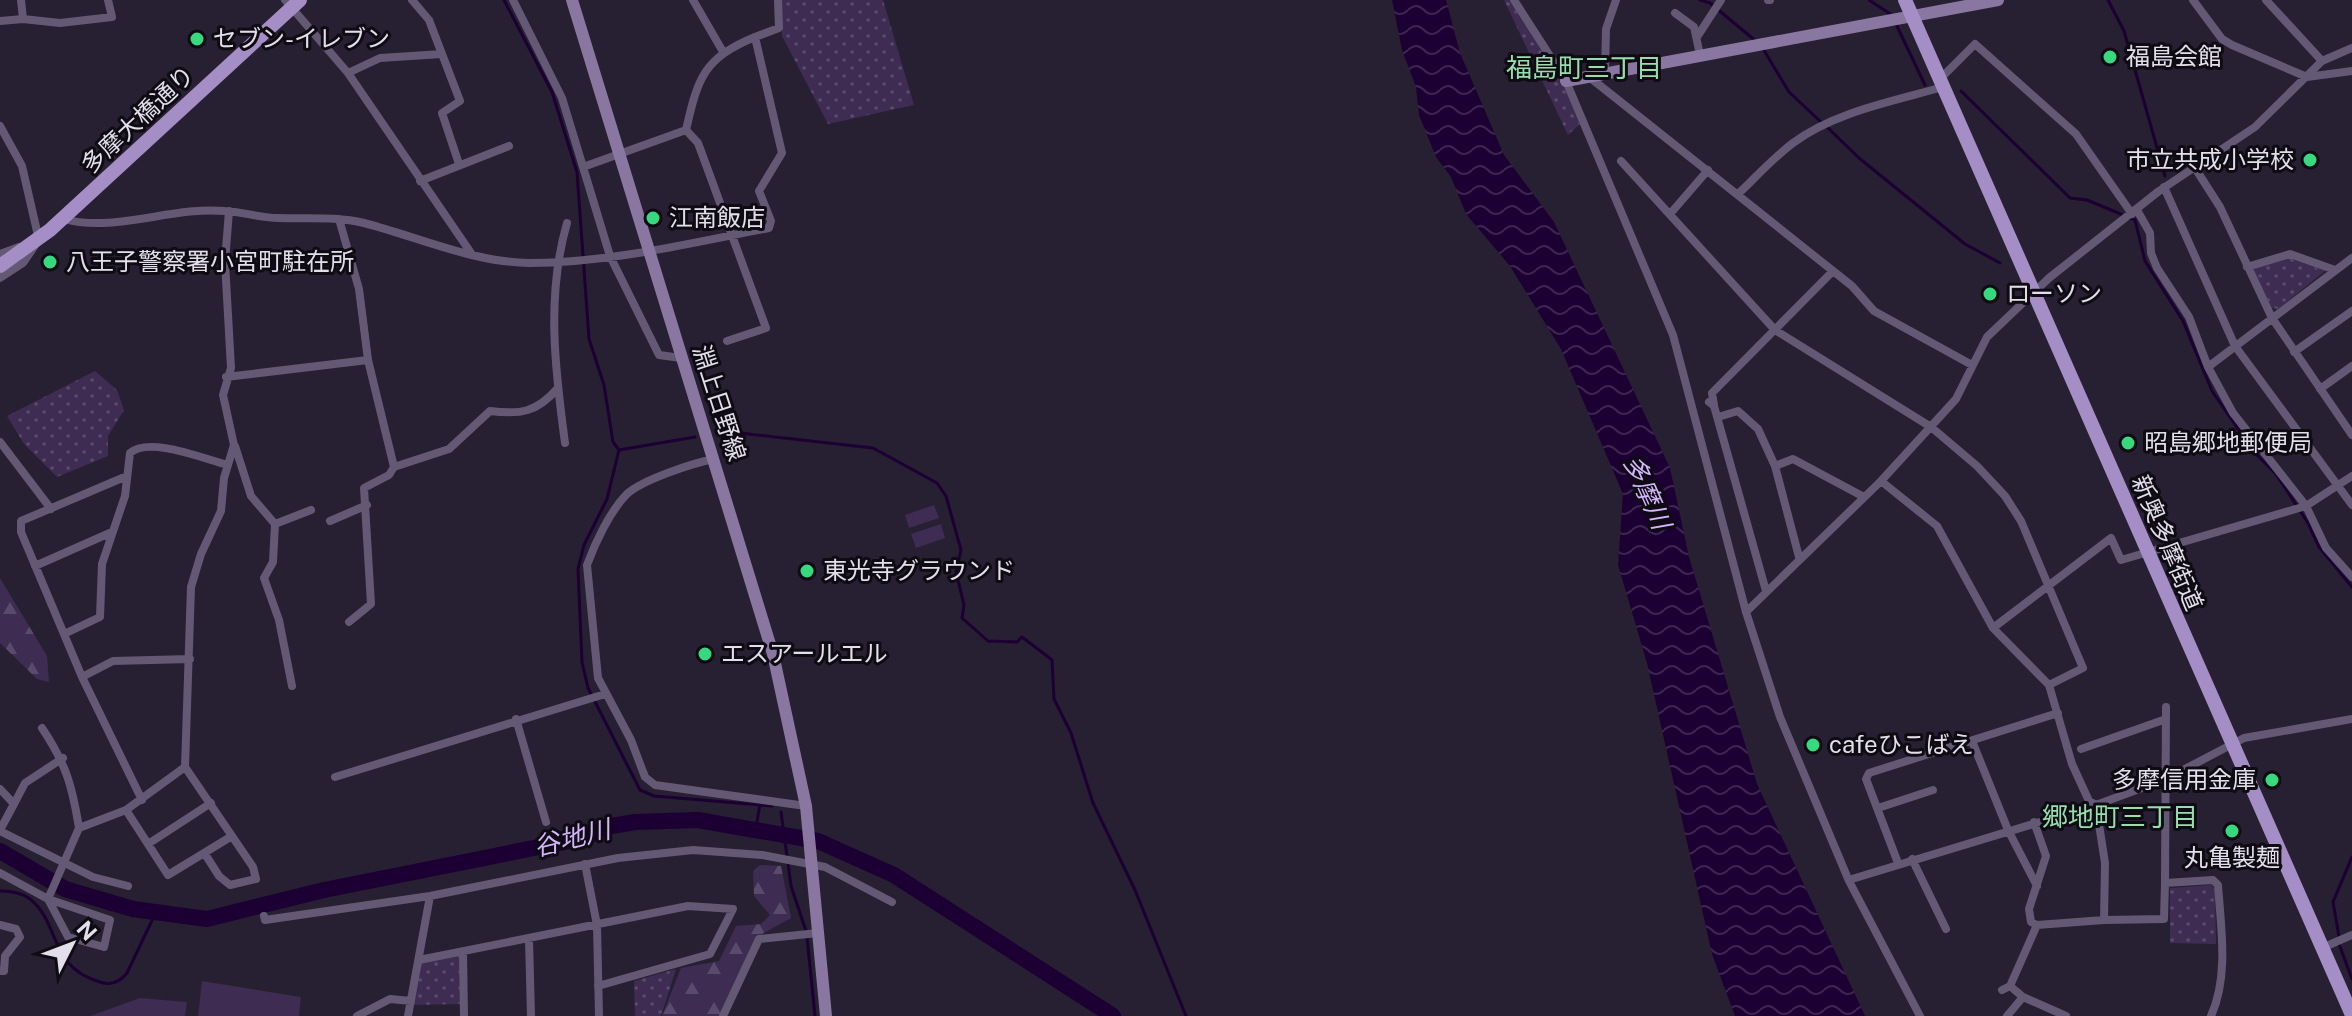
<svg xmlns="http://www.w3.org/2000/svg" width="2352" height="1016" viewBox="0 0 2352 1016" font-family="'Public Sans','Noto Sans JP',sans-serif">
<defs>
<pattern id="forest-firs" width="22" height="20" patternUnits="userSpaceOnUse" patternTransform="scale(2)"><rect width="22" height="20" fill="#3e2c53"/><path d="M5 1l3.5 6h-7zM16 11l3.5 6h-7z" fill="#5a4a6c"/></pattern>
<pattern id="park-dots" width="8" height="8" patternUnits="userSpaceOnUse" patternTransform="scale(2)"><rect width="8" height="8" fill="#3e2c53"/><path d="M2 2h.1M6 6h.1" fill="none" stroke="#5a4a6c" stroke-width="1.8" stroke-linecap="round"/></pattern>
<pattern id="water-waves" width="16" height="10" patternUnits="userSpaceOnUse" patternTransform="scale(2)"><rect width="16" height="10" fill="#1c0033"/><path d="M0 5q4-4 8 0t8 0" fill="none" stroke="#3d2551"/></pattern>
</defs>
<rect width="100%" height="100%" fill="#271f32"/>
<path fill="url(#forest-firs)" d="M0,578l47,78 2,26 -12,-3 -37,-36z
M760,865l21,1 10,52 -31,17 -41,81h-57l19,-48 38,-7 17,-35 25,-2 9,-9 -16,-19 -1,-25z"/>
<path fill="url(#park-dots)" d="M780,0h103l31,105 -86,19 -46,-88z
M1504,0h5l53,80 18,44 -12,11z
M2289,258l36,13 -47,38 -6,-1 -19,-39z
M95,371l22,19 7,20 -16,26v20l-51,21 -33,-33 -17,-28z
M2211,885l4,4 1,55 -46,-1v-55z
M463,952v52l-53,1 9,-45z
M676,969l-15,47h-26l-1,-35z"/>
<path fill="#3e2c53" d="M934,505l5,13 -30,10 -4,-13z
M941,524l4,14 -29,10 -5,-14z
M202,981l99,16 -2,19h-101z
M140,998l47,4 -2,14h-95z"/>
<path fill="url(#water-waves)" d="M1392,0h54l14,53 44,102 50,67 116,246 19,89 68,227 108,232h-130l-23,-62 -65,-291 -29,-98 5,-71 -62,-145 -51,-83 -44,-52 -15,-37 -15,-20 -17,-42 -3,-28 -14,-37z"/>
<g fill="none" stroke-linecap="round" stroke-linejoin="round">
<path stroke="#1c0033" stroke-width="3" d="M504,0l48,92 25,80 12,167 15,46 9,57 6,8
M1700,0l10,3 47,39
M1869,0l23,15
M2108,0l16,31 41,145
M1895,22l30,63
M1762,47l27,45 32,30
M1961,91l109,107 17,2 48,20 10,41 38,60 29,70 42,61 22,22 32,49 11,24 33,40
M1827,127l32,31 106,86 35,19
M722,431l151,17 64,35 9,13 15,54 -5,22 8,33 -2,13 26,23 29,1 5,-5 30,23 2,39 17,34 22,70 42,87 51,126
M619,450l-12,49 -23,46 -6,24 4,93 6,26 52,102 14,6 118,10
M619,450l76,-13
M781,812l10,74 15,45
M756,828l4,-24
M0,891c11,0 21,1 30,8 31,25 18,68 70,83 12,4 20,0 27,-9l29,-61
M807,937l8,79
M2339,937l-6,-35 19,-45
M2339,944l13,35"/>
<path stroke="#1c0033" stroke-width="16" d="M0,851l65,38 68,20 74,10 117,-29 260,-52 22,-11 29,-5 63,-2 120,21 76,34 219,141"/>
<path stroke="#645974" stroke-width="8" d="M21,0l2,19
M285,0l63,73 123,180
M412,0l17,20 31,81 -18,12 17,51
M513,0l49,98 21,69 103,-37
M693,0l29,50
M1514,0l52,81 107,254 73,277 34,105 69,164 71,135
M1768,0h2
M2193,0l29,39 10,6 75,32 45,-6
M2266,0l56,61
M1675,13l19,14 6,28
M0,21l23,-2 37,4 52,-6 -4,-17
M1697,37l24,-37
M1605,72l1,-43 10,-29
M348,73l32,-15 62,-4
M1588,76l264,210 22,25 98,54
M1940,79l35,-35 101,90 56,80
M0,126l22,40 17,74
M686,130l12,13 68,185 -39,13
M686,130c12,-53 18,-72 69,-93
M1621,161l154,169 156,97 46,39 28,30 16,25 62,147 -34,17
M583,167l27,89 49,99 22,3
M2195,168l25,39 52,111 80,117
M420,181l89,-35
M2164,187l71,159 117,159
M1738,194c18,-17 35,-36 55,-51 41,-31 101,-42 150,-56
M2137,210l13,23 1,20 6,15 32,49 19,50 25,46 73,93 20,42 26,29
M1670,214l38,-44
M63,219c53,14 109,-13 162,-8 18,1 36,7 54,7 28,1 57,-2 85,5 54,14 108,39 165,40 80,0 161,-20 240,-35l2,-7 -12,-30 23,-38 -27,-116 24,-9 -1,-28
M339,219l20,70 9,71 26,107
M0,254l19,-7
M2247,267l43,-13 45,16
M0,278l23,-15 13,-19
M2294,352l58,-41
M2208,367l144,-109
M226,377l142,-17
M2320,389l32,-23
M1709,402l5,4 52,185
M1714,405l-2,-12 121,-122
M1718,417l20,-6 20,18 17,37
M0,442l51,67
M565,443c-10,-74 -19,-147 2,-220
M235,446l16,50 24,28 -2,38 -9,16 15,42 13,66
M714,459c-21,4 -72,21 -87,35 -17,17 -32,49 -40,71l11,113 33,62 14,37 10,8 151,21
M127,476l-106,45v11l61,145 60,123
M1881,481l56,45 56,102 56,57 23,79 17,37 7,4 9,58 -1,57 -67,5
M330,521l37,-16
M275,524l36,-14
M1799,557l-24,-91 18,-7 71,38
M35,566l77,-34
M1746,612l135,-131 75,-82 31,-62 62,-59 110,-87 96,-64 67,-66 30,-13
M349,622l22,-18 -7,-116 25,-13 5,-8 55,-18 41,-38c31,4 47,1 68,-23
M1993,628l118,-90 10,22 185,-54 46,-30
M64,634l36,-17 2,-53 23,-68 5,-43c19,-17 74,6 98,12
M82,677l31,-16 77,-2
M2166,707l-1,176 48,-3 5,5c3,43 11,91 -7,131
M516,719l30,103
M42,728c24,36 30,57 37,100
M1972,741l36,89 29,56
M2081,749l85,-30
M335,777l270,-83
M0,789l14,15 -14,26
M14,804l11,-21 38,-25
M1878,808l55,-18
M126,810l42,65 64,-39
M2034,822l12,34 -17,53 2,13 6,3
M0,831l93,46 35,9
M148,844l63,-41
M205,854l14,22 11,9 26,-6 -3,-12 -68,-100 6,-180 10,-33 20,-43 3,-33 10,-33 -11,-50 8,-27 -6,-106 4,-51
M1912,859l34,70
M1898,863l-32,-84 3,-6 189,-60
M585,864l12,61 2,91
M0,873l48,26 31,-71 47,-18 59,-43
M1852,879l244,-74 70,-26 78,-41 108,-19
M48,899l62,21 -6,27 -36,-10z
M264,916l1,4 165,-24 188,-38 75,-8 69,5 63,12 67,35
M2104,920l60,-1 1,-36
M0,925l16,4 4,8 -15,19 -1,15h-4
M529,939l2,77
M2322,948l30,-13
M463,952l1,64
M419,960l269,-54 45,3 -23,45 -112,32
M2010,986l13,11 43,19
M2002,990l8,-4 27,-61
M357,1016l33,-17 21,2
M408,1016l22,-120
M723,1016l36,-77 59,-6
M2007,1016l16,-19"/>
<path stroke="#8977a1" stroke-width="12" d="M572,0l201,654 33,152 20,210
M1566,81l432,-81"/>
<path stroke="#a58ec5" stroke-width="14" d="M1905,0l447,1015
M0,266l50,-36 250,-230"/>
</g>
<g fill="#38d87f" stroke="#0e0b13" stroke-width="3">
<circle cx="197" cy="39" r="8"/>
<circle cx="2110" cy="57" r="8"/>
<circle cx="2310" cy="160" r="8"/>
<circle cx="653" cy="218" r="8"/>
<circle cx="50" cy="262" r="8"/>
<circle cx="1990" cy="294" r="8"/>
<circle cx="2128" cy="443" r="8"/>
<circle cx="807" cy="571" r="8"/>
<circle cx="705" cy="654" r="8"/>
<circle cx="1813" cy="745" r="8"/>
<circle cx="2272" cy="780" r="8"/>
<circle cx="2232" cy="831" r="8"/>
</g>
<g text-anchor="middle" stroke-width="6" stroke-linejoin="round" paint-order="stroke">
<g font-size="24" fill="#e3deeb" stroke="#0e0b13" text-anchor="start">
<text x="213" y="47">セブン-イレブン</text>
<text x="2126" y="65">福島会館</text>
<text x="2294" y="168" text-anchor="end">市立共成小学校</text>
<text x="669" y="226">江南飯店</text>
<text x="66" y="270">八王子警察署小宮町駐在所</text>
<text x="2006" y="302">ローソン</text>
<text x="2144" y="451">昭島郷地郵便局</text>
<text x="823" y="579">東光寺グラウンド</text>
<text x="721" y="662">エスアールエル</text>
<text x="1829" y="753">cafeひこばえ</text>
<text x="2256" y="788" text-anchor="end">多摩信用金庫</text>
<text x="2232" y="866" text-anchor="middle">丸亀製麺</text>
</g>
<g font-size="24" fill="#e3deeb" stroke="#0e0b13">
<text transform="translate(138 120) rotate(-43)" y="8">多摩大橋通り</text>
<text transform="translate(719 403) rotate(72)" y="8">淵上日野線</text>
<text transform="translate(2167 543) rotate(67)" y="8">新奥多摩街道</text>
</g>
<g font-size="26" fill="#96dead" stroke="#0e0b13">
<text x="1584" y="77">福島町三丁目</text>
<text x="2120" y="826">郷地町三丁目</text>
</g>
<g font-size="26" font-style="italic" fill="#d4b5fc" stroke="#0e0b13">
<text transform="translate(1647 492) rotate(66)" y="9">多摩川</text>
<text transform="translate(572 838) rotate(-14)" y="9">谷地川</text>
</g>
</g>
<g transform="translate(72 944) rotate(48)" stroke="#0e0b13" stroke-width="6" paint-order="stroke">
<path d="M0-6L14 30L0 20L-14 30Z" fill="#e3deeb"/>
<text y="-12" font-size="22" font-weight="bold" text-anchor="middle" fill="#e3deeb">N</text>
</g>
</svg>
